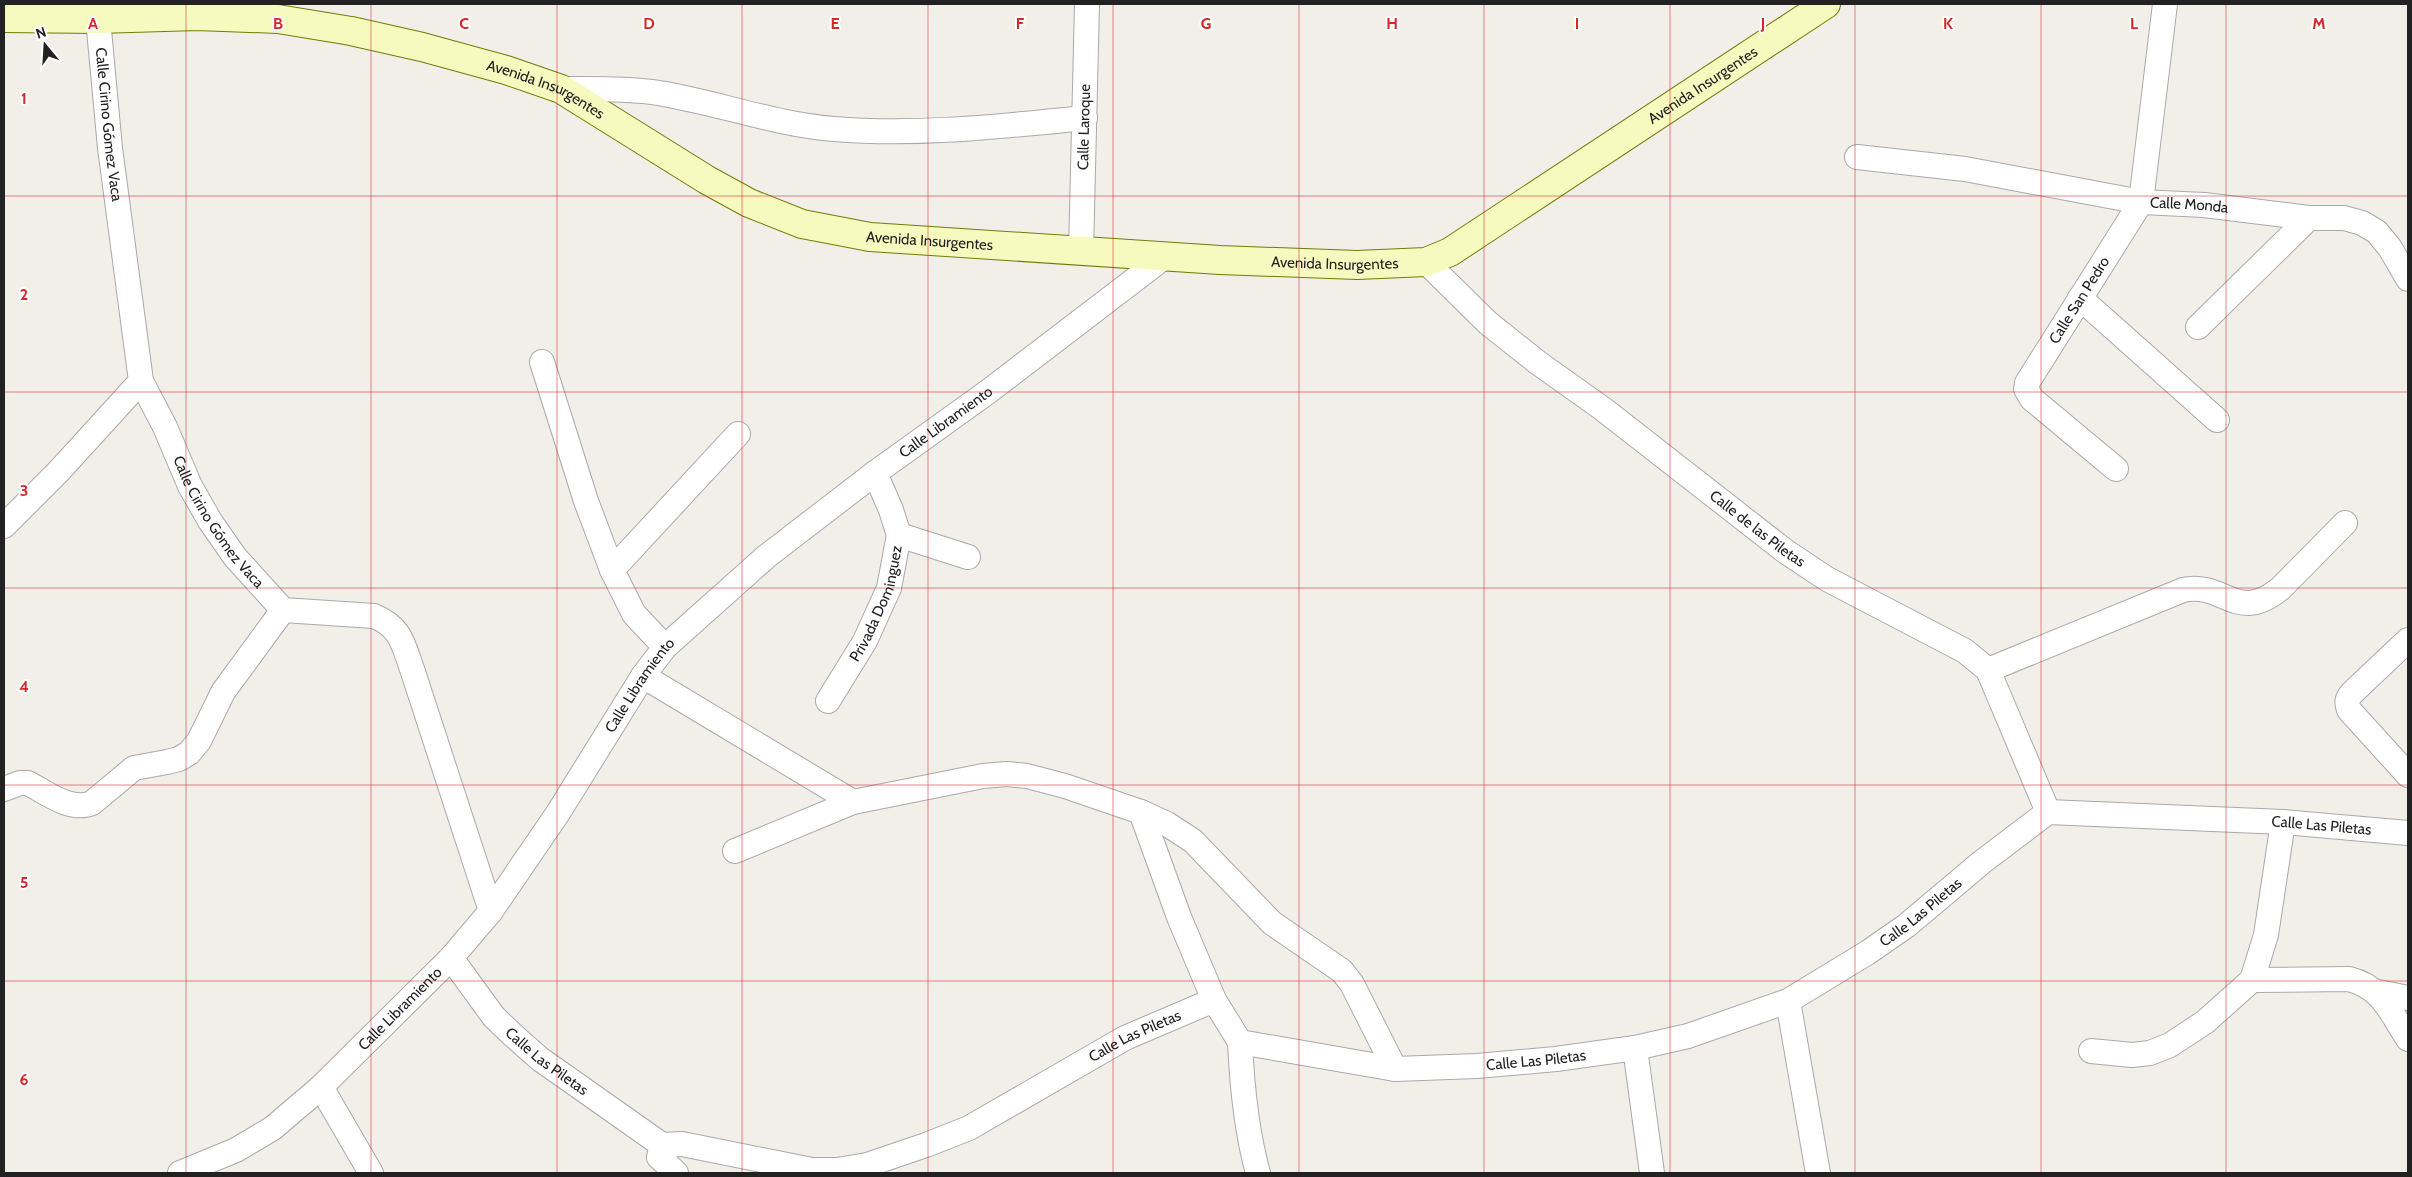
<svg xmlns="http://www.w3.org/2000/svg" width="2412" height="1177" viewBox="0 0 2412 1177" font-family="Cabin,sans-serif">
<rect width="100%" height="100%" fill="#f2efe9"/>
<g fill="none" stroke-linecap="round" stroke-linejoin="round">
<g stroke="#a9a9a9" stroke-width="26">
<g id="street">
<path id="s1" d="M98,19l12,129 31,233 24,46 25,59 20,35 25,36 48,53 91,6c27,11 29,28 38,53l79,242"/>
<path d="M561,89c30,0 61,-1 91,3 62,9 119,32 182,37 84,7 168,-3 251,-11"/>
<path id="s2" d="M1857,157l108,12 176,33 63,3 105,13h35l18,5 15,9 13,16 18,31"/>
<path id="s3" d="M1081,252l6,-248"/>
<path id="s4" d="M1426,262l62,61 49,39 66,47 182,142 42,28 138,72 23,19 60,142"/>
<path d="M2080,298l137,122"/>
<path d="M2198,327l111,-109"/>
<path d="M542,362l44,139 26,69 22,44 31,33"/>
<path id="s5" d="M2116,469l-84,-70 -6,-10 1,-6 114,-181 24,-198"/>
<path d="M4,526l55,-55 82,-90"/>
<path d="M899,535l69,22"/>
<path d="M612,570l126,-136"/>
<path d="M2408,640l-55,52c-6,6 -7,10 -4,18l59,65"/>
<path d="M1988,670l195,-80c42,-9 54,35 98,-2l64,-65"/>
<path d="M643,676l210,126 130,-26 24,-2 20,2 38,10 76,26 26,12 26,17 79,82 70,48 10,13 43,85"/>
<path id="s6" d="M828,701l37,-60 24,-53 10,-53 -8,-25 -16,-37"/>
<path d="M4,789l16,-6h8c19,10 43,29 64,20l42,-35 33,-6 12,-3 10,-6 10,-12 24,-49 60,-82"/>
<path d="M1141,812l38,105 35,83"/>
<path d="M735,851l118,-49"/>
<path id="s7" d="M451,958l43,59 21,20 25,22 122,86 20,-1 130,26h25l30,-5 59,-20 43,-17 156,-90 89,-38 26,42 155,27 82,-3 79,-7 79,-11 53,-12 100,-35 79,-48 39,-27 76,-64 66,-50 235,10 125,11"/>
<path d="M2252,980l97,-1c33,8 42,34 59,60"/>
<path d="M2378,992l30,6"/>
<path d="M1788,1001l30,172"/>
<path d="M1240,1042c2,45 6,88 18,131"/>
<path d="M1635,1048l17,125"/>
<path d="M2091,1051l41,4 18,-2 20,-8 35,-23 47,-42 14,-45 17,-113"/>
<path d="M321,1087l50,86"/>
<path d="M662,1145l-3,12 17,16"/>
<path id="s8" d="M180,1173l56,-23 37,-22 48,-41 130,-129 40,-47 67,-98 85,-137 22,-29 102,-91 108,-83 114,-82 178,-136"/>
</g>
</g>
<g stroke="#707d05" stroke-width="30">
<g id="secondary">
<path id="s9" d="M4,18l94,1 99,-3 81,3 73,12 71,16 84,23 55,19 146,91 42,23 53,21 68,13 350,23 137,5 69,-3 24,-10 376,-248"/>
</g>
</g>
<use href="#street" stroke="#fff" stroke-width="24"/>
<use href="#secondary" stroke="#f7fabf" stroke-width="28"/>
</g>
<path fill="none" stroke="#d62828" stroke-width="1" stroke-opacity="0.55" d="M186,4v1169M371,4v1169M557,4v1169M742,4v1169M928,4v1169M1113,4v1169M1299,4v1169M1484,4v1169M1670,4v1169M1855,4v1169M2041,4v1169M2226,4v1169M4,196h2404M4,392h2404M4,588h2404M4,785h2404M4,981h2404"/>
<g text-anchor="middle" stroke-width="4" stroke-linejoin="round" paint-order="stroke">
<g font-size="15" fill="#222" stroke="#fff">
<text dy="5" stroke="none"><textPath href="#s9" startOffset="1798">Avenida Insurgentes</textPath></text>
<text dy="5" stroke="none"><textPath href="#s9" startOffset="552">Avenida Insurgentes</textPath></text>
<text dy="5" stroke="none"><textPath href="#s1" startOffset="106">Calle Cirino Gómez Vaca</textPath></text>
<text dy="5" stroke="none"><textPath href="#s3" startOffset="125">Calle Laroque</textPath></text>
<text dy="5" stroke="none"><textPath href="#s2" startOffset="336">Calle Monda</textPath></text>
<text dy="5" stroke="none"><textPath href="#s9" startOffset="972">Avenida Insurgentes</textPath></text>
<text dy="5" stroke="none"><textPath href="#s9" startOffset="1378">Avenida Insurgentes</textPath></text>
<text dy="5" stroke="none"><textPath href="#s5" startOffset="225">Calle San Pedro</textPath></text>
<text dy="5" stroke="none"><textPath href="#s8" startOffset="1088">Calle Libramiento</textPath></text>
<text dy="5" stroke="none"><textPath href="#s1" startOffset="526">Calle Cirino Gómez Vaca</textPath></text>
<text dy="5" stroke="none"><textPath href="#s4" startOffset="426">Calle de las Piletas</textPath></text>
<text dy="5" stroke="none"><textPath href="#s6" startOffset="110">Privada Dominguez</textPath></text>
<text dy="5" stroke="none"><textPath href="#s8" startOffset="682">Calle Libramiento</textPath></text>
<text dy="5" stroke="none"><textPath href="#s7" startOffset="2082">Calle Las Piletas</textPath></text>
<text dy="5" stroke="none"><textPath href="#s7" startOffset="1646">Calle Las Piletas</textPath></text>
<text dy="5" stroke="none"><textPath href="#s8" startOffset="278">Calle Libramiento</textPath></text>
<text dy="5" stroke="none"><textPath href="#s7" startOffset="791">Calle Las Piletas</textPath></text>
<text dy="5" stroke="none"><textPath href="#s7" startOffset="142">Calle Las Piletas</textPath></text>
<text dy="5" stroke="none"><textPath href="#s7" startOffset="1226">Calle Las Piletas</textPath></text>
</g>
</g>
<g font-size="16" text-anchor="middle" font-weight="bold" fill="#d62828" stroke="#fff" stroke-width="4" stroke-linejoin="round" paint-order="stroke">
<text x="93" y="29">A</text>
<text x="278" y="29">B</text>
<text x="464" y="29">C</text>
<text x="649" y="29">D</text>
<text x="835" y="29">E</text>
<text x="1020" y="29">F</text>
<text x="1206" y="29">G</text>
<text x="1392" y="29">H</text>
<text x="1577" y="29">I</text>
<text x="1763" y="29">J</text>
<text x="1948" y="29">K</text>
<text x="2134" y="29">L</text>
<text x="2319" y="29">M</text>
<text x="24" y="104">1</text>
<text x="24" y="300">2</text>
<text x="24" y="496">3</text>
<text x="24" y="692">4</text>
<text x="24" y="888">5</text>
<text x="24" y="1085">6</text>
</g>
<rect width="2412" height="1177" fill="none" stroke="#222222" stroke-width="10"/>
<g transform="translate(45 45) rotate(342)" stroke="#ffffff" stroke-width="4" paint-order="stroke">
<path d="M0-4L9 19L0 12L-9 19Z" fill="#222222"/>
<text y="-8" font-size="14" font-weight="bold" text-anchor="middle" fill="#222222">N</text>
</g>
</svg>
